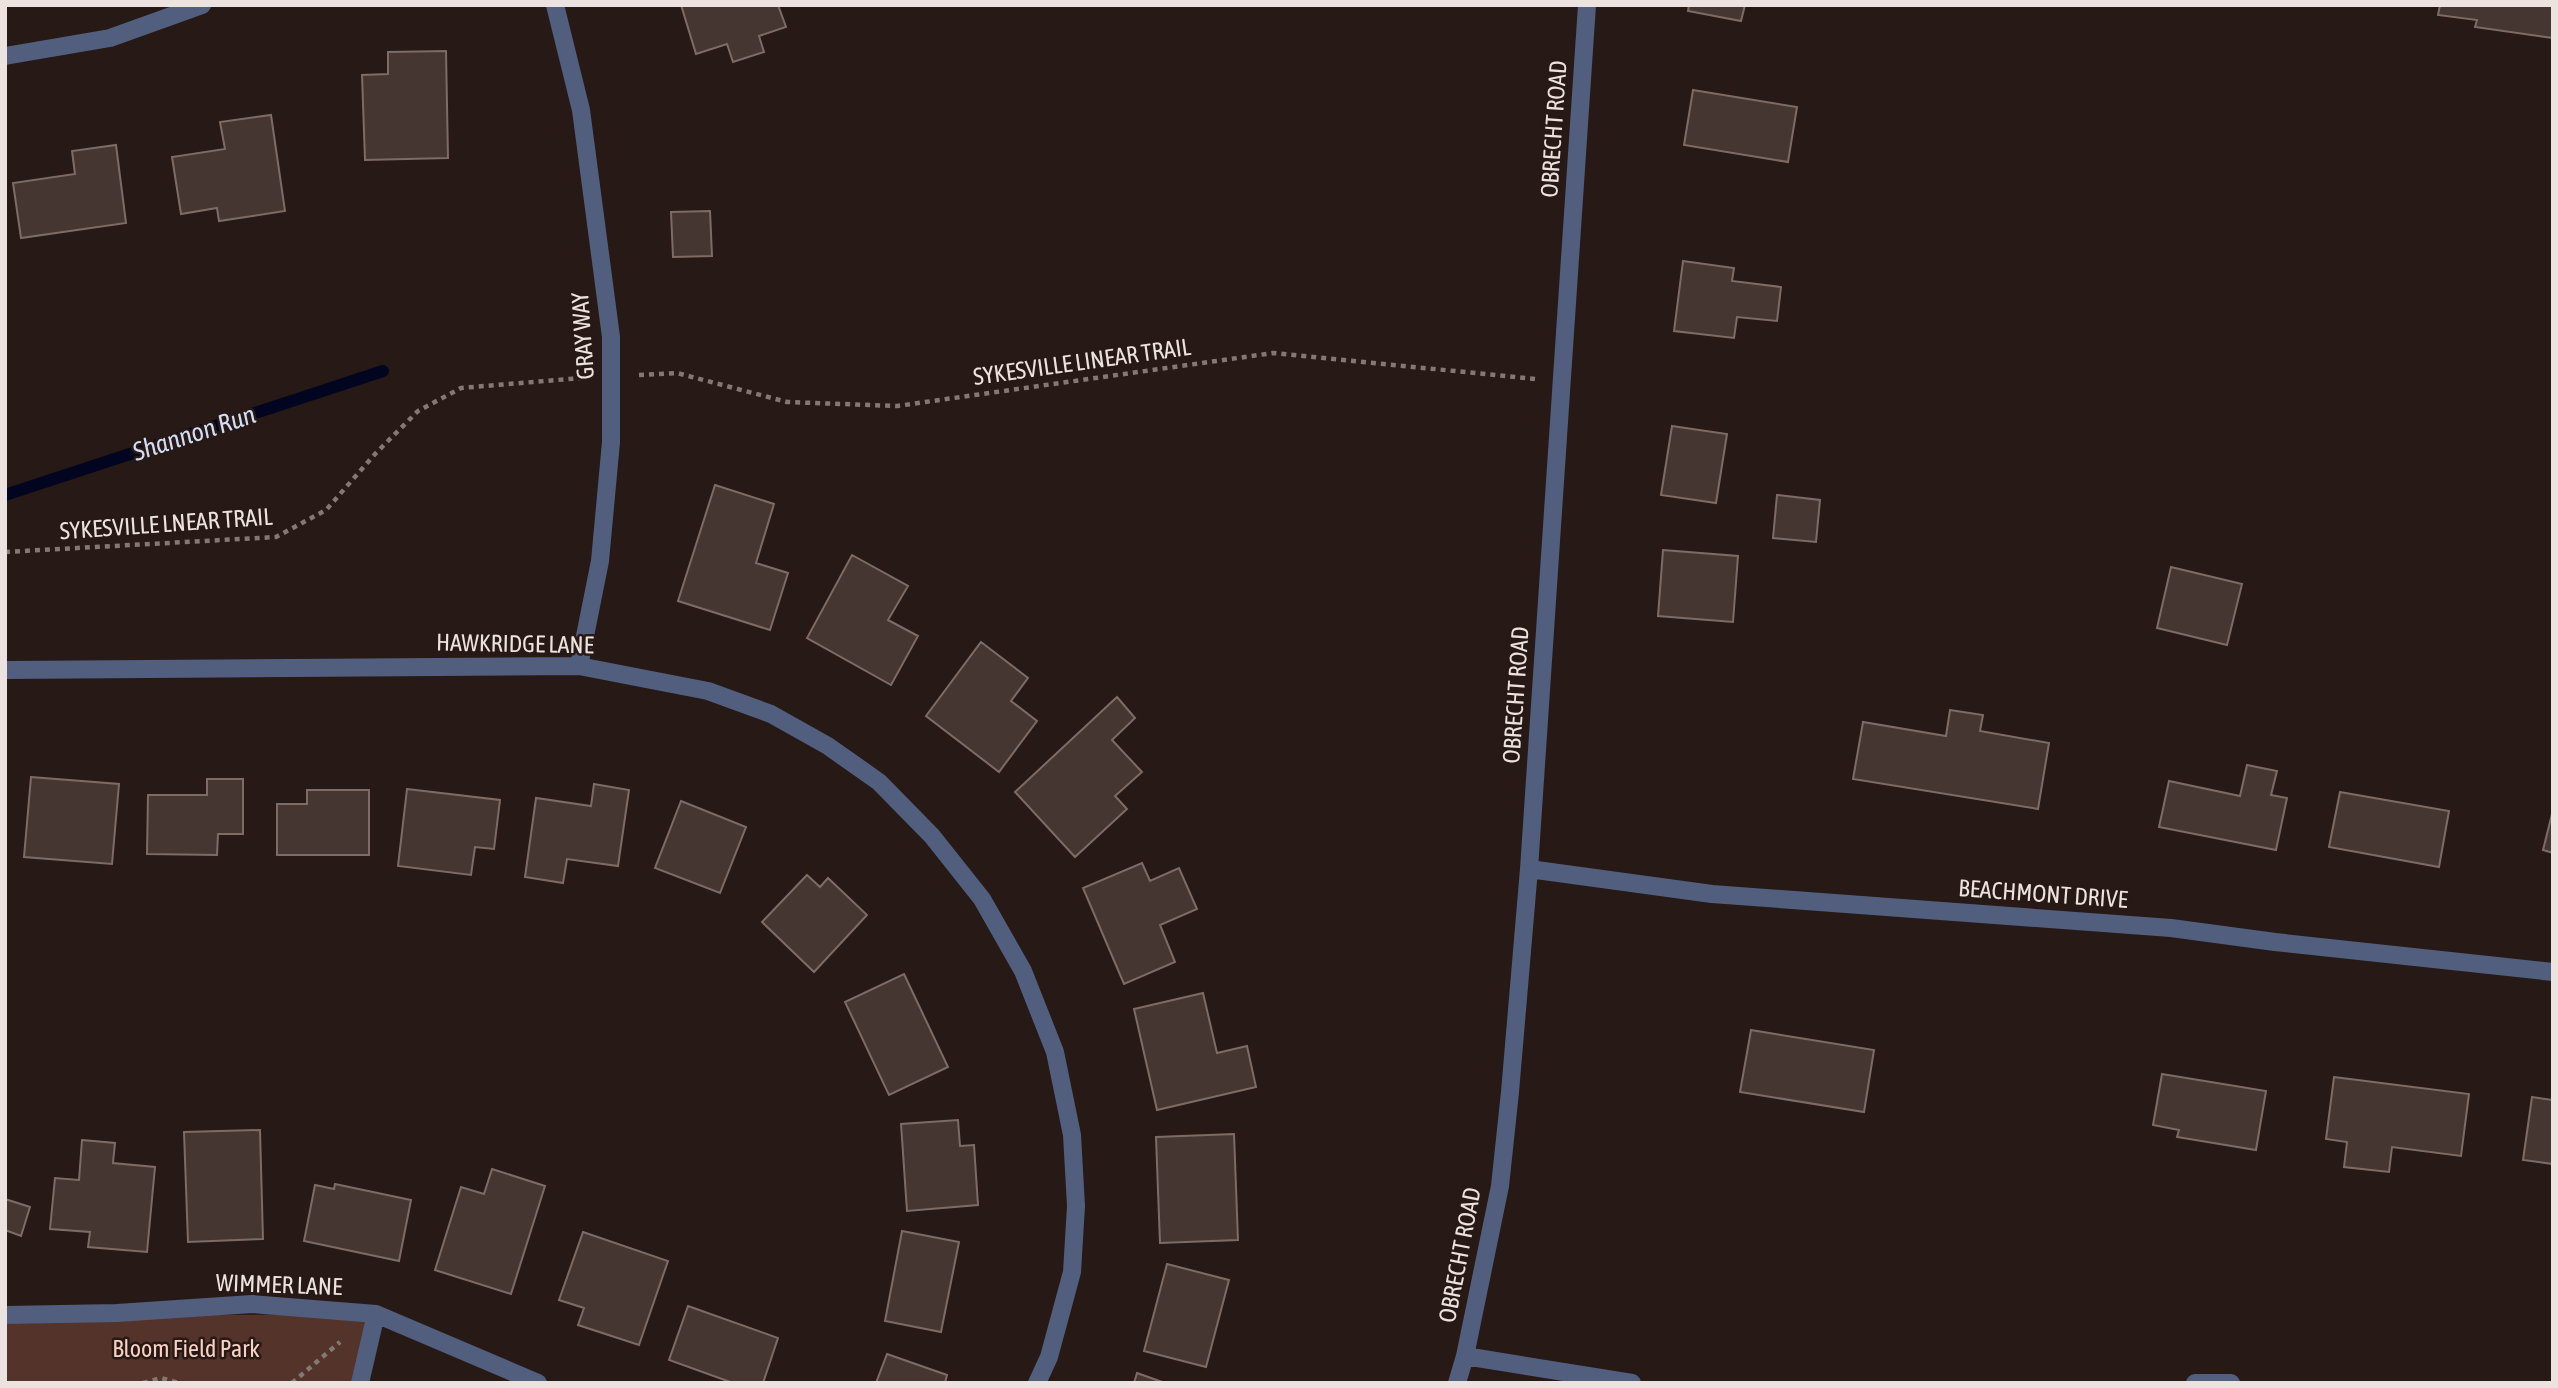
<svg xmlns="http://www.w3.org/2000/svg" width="2558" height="1388" viewBox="0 0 2558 1388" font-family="'Asap Condensed',sans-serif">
<rect width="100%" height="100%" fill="#271915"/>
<path fill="#53332a" d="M376,1314l-16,69h-355v-67z"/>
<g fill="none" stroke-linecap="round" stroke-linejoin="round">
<path stroke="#020520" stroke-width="12" d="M5,495l378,-124"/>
</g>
<path fill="#463632" stroke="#7d6b66" stroke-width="2" d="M681,5h97l8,22 -27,9 5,16 -31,10 -6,-18 -31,10z
M1689,5h56l-4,16 -53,-10z
M2440,5h113v33l-78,-11 2,-7 -39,-5z
M446,51l2,107 -83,2 -3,-85 26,-1v-22z
M1693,90l104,17 -9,55 -104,-17z
M271,115l14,96 -66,10 -2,-13 -36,6 -9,-57 53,-8 -5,-27z
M116,145l10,78 -105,15 -8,-55 62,-9 -3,-23z
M710,211l2,45 -39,1 -2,-45z
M1683,261l51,7 -2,13 49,6 -4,34 -40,-4 -3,21 -60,-7z
M1672,426l55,8 -11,69 -55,-8z
M715,485l59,19 -18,59 32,10 -18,57 -92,-29z
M1777,495l43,5 -4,42 -43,-4z
M1663,550l75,6 -5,66 -75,-6z
M852,555l56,31 -20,34 30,16 -27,49 -84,-47z
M2171,567l71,17 -15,61 -70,-17z
M981,642l47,36 -17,23 26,20 -38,51 -73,-56z
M1117,697l18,21 -23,22 30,32 -27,24 12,13 -52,48 -60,-65z
M1950,710l33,5 -3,16 69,12 -11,66 -185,-30 10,-57 83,14z
M2247,765l30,6 -6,24 16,3 -11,52 -117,-23 10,-46 71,15z
M31,777l88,7 -7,80 -88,-7z
M207,779h36v55h-25l-1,21 -70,-1 1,-59h59z
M594,784l35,6 -11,76 -51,-7 -4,24 -38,-6 11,-79 55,8z
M407,789l93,11 -6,49 -19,-2 -4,28 -73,-9z
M307,790h62v65h-92v-51h30z
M2340,792l109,19 -10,56 -110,-20z
M681,801l65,26 -26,66 -65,-25z
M2553,810v43l-10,-3z
M1142,863l8,18 29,-13 18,41 -37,16 15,37 -51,22 -41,-96z
M807,875l13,12 8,-9 39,37 -53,57 -52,-50z
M904,974l44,93 -59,28 -44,-93z
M1203,993l14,60 30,-7 9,41 -99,23 -23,-101z
M1751,1030l123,20 -10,62 -124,-20z
M2162,1074l104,17 -10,59 -79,-13 2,-7 -26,-5z
M2334,1077l135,17 -8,62 -69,-9 -3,25 -45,-5 3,-25 -21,-3z
M2532,1097l21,3v64l-30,-4z
M958,1120l2,26 14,-1 4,60 -71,6 -6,-87z
M260,1130l3,109 -75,3 -4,-110z
M1234,1134l4,106 -78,3 -4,-106z
M82,1140l33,3 -2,20 42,4 -8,85 -59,-5 2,-15 -40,-3 5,-51 24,2z
M492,1169l53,17 -34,108 -76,-24 26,-83 23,7z
M335,1184l76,16 -12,61 -95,-20 11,-56 19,4z
M5,1199l25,8 -9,29 -16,-6z
M902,1231l57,11 -18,90 -56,-11z
M583,1232l85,29 -29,84 -61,-20 6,-17 -25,-8z
M1167,1264l62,16 -23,87 -62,-16z
M688,1306l90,32 -15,45h-30l-64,-23z
M887,1354l60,21 -2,8h-69z
M1137,1373l28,10h-31z"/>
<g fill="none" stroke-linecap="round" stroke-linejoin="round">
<path stroke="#847875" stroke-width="4.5" stroke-dasharray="5 5" stroke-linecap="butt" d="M639,375l38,-2 110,29 110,4 376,-53 262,26
M5,552l271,-15 50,-27 50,-57 42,-42 43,-23 120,-10
M143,1383l18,-5 18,5
M292,1383l48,-41"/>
<path stroke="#525e7e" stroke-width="18" d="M555,5l26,105 30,227v105l-11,119 -21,105
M5,56l105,-18 92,-33
M5,670l574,-4 129,25 63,23 57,32 51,36 53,54 50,63 41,72 32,81 17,83 4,71 -4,66 -23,85 -12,26
M1529,869l183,25 459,34 104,14 278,30
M5,1315l112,-2 135,-9 124,10 162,69
M1465,1356l167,27
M360,1383l16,-69
M1457,1383l8,-27 35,-170 10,-94 19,-223 58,-864
M2195,1383h36"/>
</g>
<g text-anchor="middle" stroke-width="5" stroke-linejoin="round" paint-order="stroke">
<g font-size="24" fill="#ece2df" stroke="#271915">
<text transform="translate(1554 129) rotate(-86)" y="8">OBRECHT ROAD</text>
<text transform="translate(583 336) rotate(-94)" y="8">GRAY WAY</text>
<text transform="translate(1082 362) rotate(-8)" y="8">SYKESVILLE LINEAR TRAIL</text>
<text transform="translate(166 524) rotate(-4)" y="8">SYKESVILLE LNEAR TRAIL</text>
<text transform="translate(515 644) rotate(1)" y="8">HAWKRIDGE LANE</text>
<text transform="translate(1516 695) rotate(-86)" y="8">OBRECHT ROAD</text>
<text transform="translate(2043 894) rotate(4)" y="8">BEACHMONT DRIVE</text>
<text transform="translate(1460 1255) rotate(-79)" y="8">OBRECHT ROAD</text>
<text transform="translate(279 1285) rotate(2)" y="8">WIMMER LANE</text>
</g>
<g font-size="24" fill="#fcd0c3" stroke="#271915">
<text x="186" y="1357">Bloom Field Park</text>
</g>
<g font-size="26" font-style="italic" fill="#d3ddf5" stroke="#271915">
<text transform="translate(194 433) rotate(-18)" y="9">Shannon Run</text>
</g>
</g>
<rect width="2558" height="1388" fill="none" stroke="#ece2df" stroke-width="14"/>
</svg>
